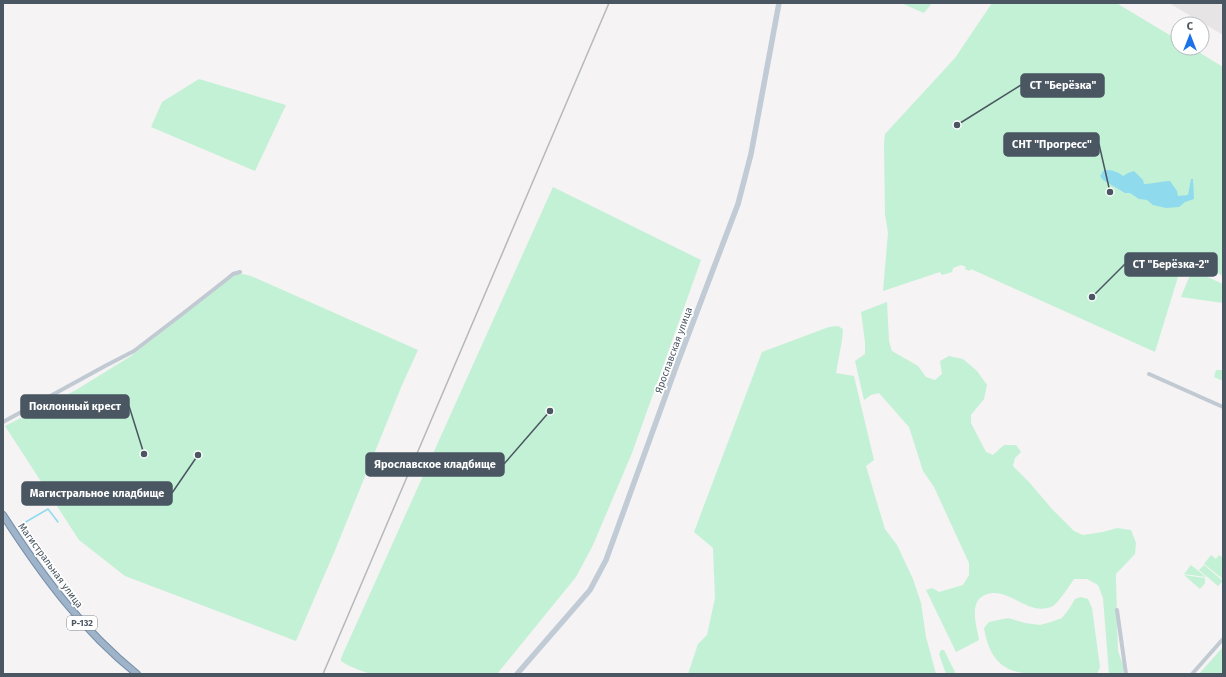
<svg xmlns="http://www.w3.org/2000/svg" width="1226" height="677" viewBox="0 0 1226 677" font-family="'Fira Sans',sans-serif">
<rect width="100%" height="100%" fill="#f5f3f3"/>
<path fill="#e6e4e5" d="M1169,3h54v32z"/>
<path fill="#c3f1d5" d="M901,3h31l-8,10z
M992,3h126v1l60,36v8h14l31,19v209l-38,-22 -30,98 -184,-83 -1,2 -5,-2 1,-2 -5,-2 -8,3 -1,4 -10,3 -2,-3 -57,19 5,-58 -3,-19 -1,-70 1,-10 70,-76z
M199,79l87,26 -31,66 -104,-44 11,-25z
M553,187l148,73 -69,193 -39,92 -17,32 -79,97h-126c-9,-3 -24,-8 -30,-13v-3z
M236,274h7l8,2 167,74 -16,35 -66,163 -40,93 -171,-65 -46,-36 -74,-114 71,-36 55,-34z
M1201,274l22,10v19l-42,-6 9,-22z
M887,302l2,39 3,10 26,15 8,11 9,3 7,-6 -2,-13 9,-5 14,3 14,12 10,14 -3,14 -13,16v8l15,29 7,3 11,-10h12l5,7 -6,6 -2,8 16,16 23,27 22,22 9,4 20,-3 14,-4 14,2 5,13 -1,11 -19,20v8l2,69 6,17 -1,6h-14l-6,-76 -5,-13 -11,-6h-13c-4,6 -16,24 -21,27 -25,12 -44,-21 -68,-11 -17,7 -8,32 -6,45l-23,12 -30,-62 6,-2 7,4 24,-7 6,-10v-12l-35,-76 -11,-16 -14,-44 -30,-34 -8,2 -7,5 -9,-39 10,-7v-12l-4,-30z
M838,326l5,3 -1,11 -6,33 18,3 20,84 -8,6 19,63 12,16 16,34 8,24 5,34 10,37h-248l10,-30 9,-9 8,-37 -2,-50 -19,-16 68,-180 67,-25z
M1216,370h7v11l-9,-4z
M1211,555l5,4 3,-4 4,3v21l-19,-15z
M1191,565l15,12 -22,-3z
M1204,565l19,16 -5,5 -19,-16z
M1184,575l21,3v5l-5,6z
M1081,597l7,2 4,9 8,59 -3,7c-14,0 -27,0 -40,0 -20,0 -47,3 -61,-15 -7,-9 -10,-20 -12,-31l5,-6 19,-4 17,5 15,2 11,-3 11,-4 7,-9 6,-10z
M1223,647v27h-24z
M941,650h3l12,24h-10l-7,-20z"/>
<path fill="#90daee" d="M1104,170c8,0 13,1 19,6l5,-3 6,-2 9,9 1,4c9,0 17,-3 26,-3l7,10 1,5 10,-1 3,-16h2l1,20 -9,3 -6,5 -13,1 -13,-3 -6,-5 -8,-1 -9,-6h-5l-22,-13 -3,-4z"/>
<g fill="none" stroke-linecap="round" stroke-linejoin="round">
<path stroke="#90daee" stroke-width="1.5" d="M24,523l24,-14 10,13"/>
<g stroke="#7690ad" stroke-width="8">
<path id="trunk" d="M3,515c38,59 79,115 134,159"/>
</g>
<path stroke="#c1cad2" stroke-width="4" d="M1149,374l74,33
M3,422l102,-56 29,-15 47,-36 46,-36 6,-5 7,-2
M1117,610l9,64
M1192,674l31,-35"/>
<path stroke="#c1cbd6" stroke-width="5.5" d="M517,674l73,-84 16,-30 70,-193 62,-163 13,-50 28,-151"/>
<use href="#trunk" stroke="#9fb4c9" stroke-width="6"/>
<path stroke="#b5b8bd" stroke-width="1.5" d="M323,674l286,-671"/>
</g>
<g text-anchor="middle" stroke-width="3.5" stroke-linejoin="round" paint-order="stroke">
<rect fill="#fff" stroke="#808990" stroke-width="1" x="67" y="616" width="30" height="14" rx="3"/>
<g font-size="9" font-weight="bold" fill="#4a5661">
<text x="82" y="626">Р-132</text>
</g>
<g font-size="10" fill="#4a5661" stroke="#fff">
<text transform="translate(673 350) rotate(-70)" y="4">Ярославская улица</text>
<text transform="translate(51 565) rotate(54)" y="4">Магистральная улица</text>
</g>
</g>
<path fill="none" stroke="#4a5661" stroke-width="1.5" d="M957 125L1021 85M1110 192L1099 144M1092 297L1125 264M144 454L129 406M550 411L504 464M198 455L172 493"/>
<g fill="#4a5661" stroke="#fff" stroke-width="1.5">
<circle cx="957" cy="125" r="4"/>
<circle cx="1110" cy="192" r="4"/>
<circle cx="1092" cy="297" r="4"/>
<circle cx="144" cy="454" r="4"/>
<circle cx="550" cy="411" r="4"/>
<circle cx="198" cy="455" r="4"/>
</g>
<g fill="#4a5661" stroke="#4a5661" stroke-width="1.5">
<rect x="1021" y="74" width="83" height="23" rx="4"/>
<rect x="1004" y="133" width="95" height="23" rx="4"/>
<rect x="1125" y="253" width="92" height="23" rx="4"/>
<rect x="21" y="395" width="108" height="23" rx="4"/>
<rect x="366" y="453" width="138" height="23" rx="4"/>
<rect x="22" y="482" width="150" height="23" rx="4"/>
</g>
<g font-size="11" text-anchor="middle" font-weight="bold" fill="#fff">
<text x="1063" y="89">СТ "Берёзка"</text>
<text x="1052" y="148">СНТ "Прогресс"</text>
<text x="1171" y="268">СТ "Берёзка-2"</text>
<text x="75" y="410">Поклонный крест</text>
<text x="435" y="468">Ярославское кладбище</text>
<text x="97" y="497">Магистральное кладбище</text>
</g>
<rect width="1226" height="677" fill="none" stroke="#4a5661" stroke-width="8"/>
<g transform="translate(1190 36)"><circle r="19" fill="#ffffff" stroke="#b7bbc0"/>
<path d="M0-3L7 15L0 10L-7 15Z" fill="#1a73e8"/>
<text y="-6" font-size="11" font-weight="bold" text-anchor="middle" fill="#4a5661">С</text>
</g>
</svg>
